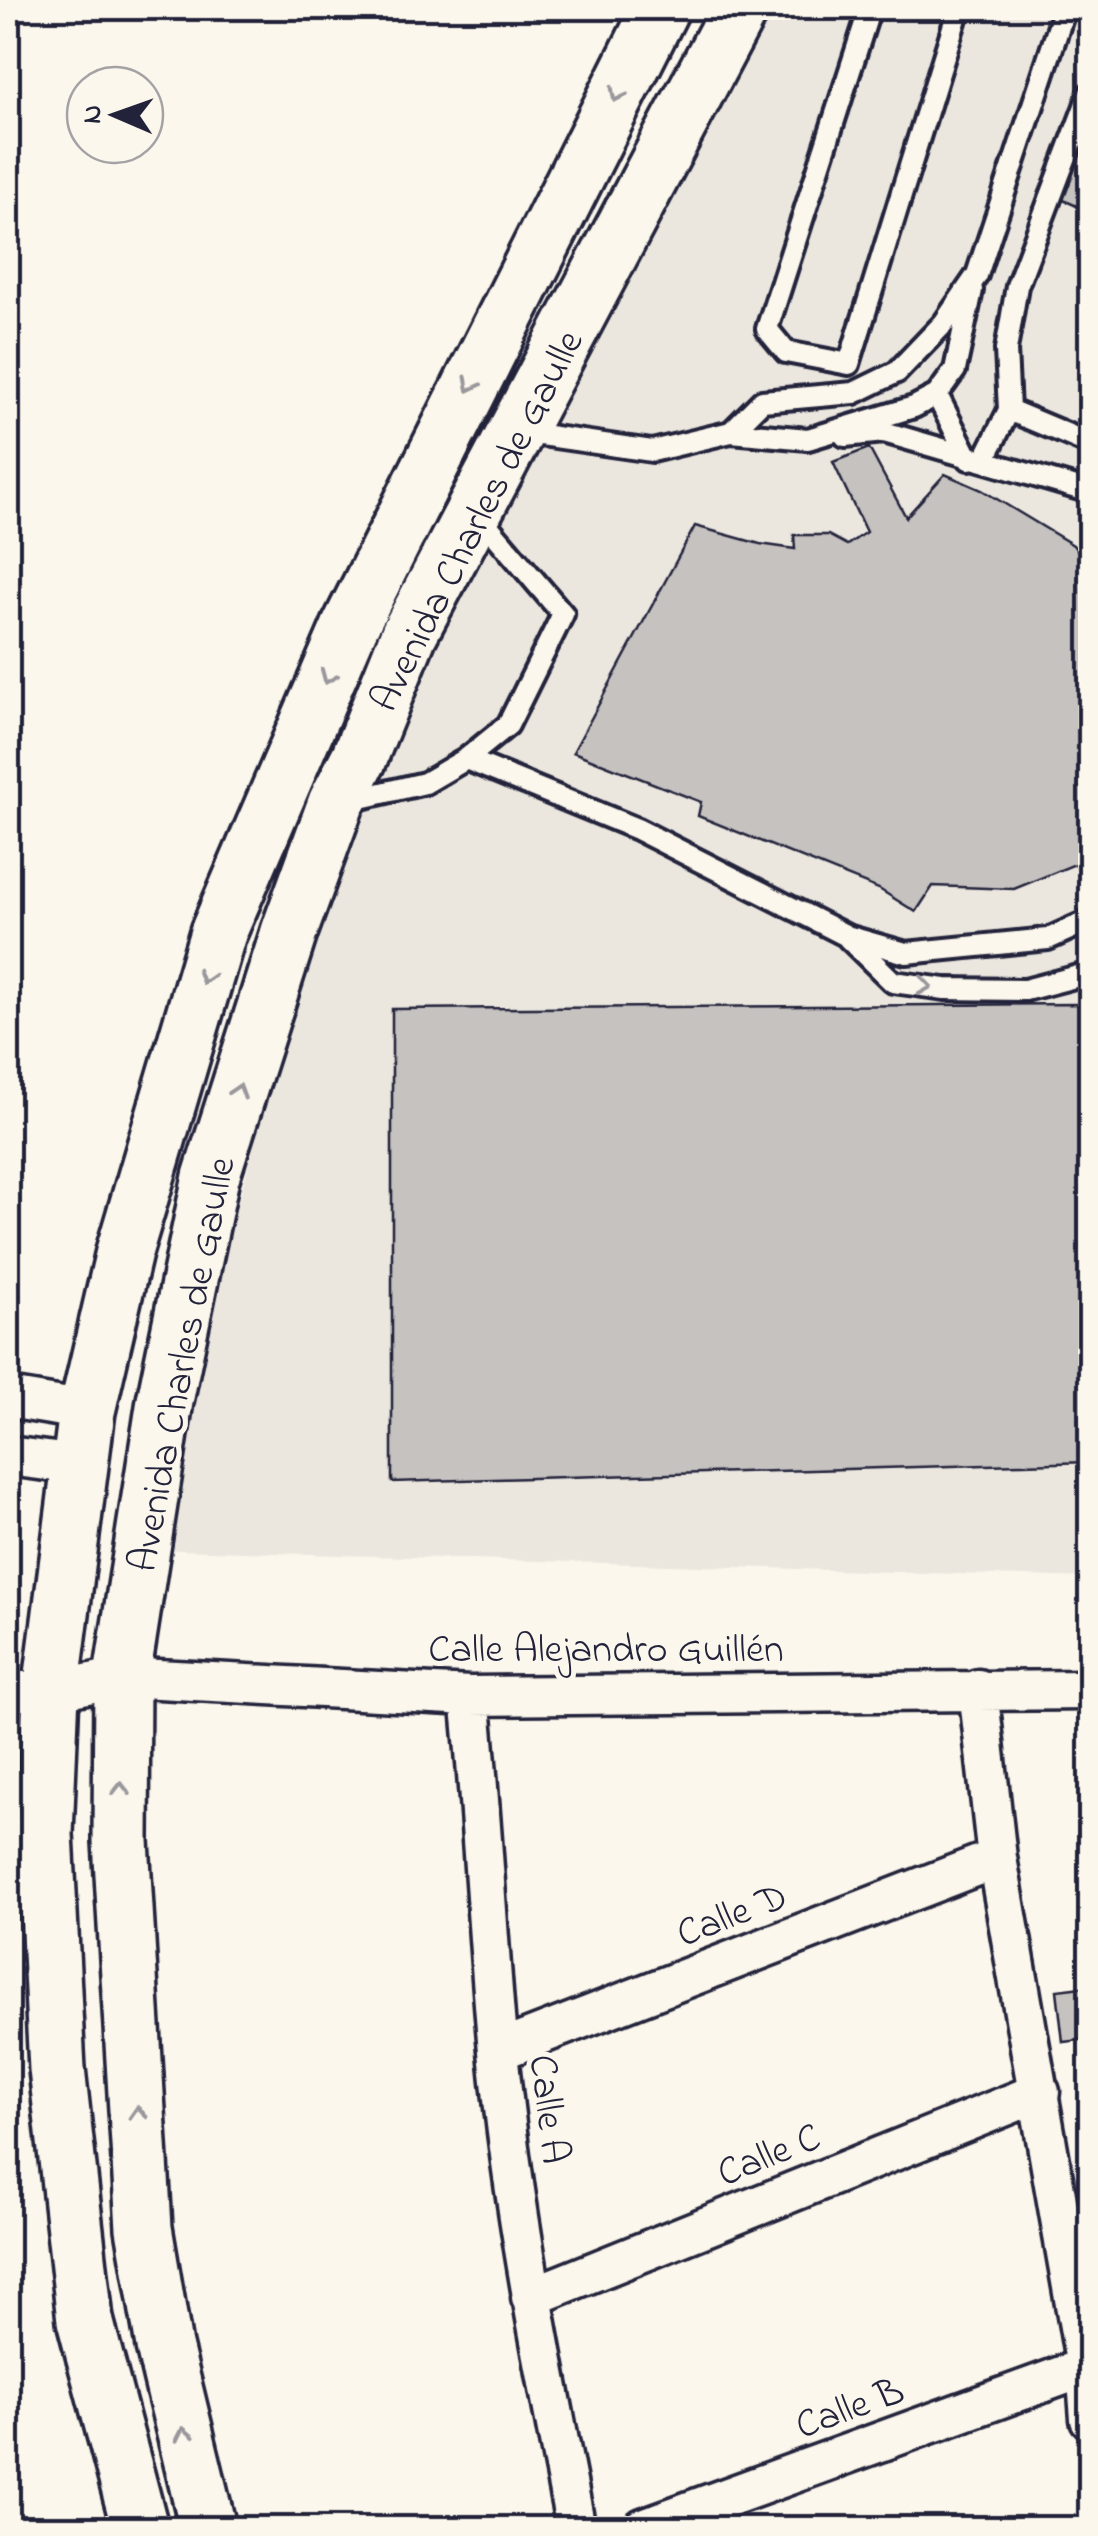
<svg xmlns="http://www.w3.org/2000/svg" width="1098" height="2536" viewBox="0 0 1098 2536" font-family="'Indie Flower',sans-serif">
<rect width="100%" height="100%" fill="#fbf7ec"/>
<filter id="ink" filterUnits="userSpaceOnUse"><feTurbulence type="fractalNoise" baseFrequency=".01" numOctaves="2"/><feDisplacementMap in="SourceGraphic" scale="20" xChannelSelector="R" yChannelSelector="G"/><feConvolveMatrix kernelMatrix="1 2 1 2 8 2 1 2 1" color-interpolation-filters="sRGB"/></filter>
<g filter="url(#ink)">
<path fill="#ebe7df" d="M740,8h350v1570l-946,-29 215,-791z"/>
<path fill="#c6c2c0" stroke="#22223b" stroke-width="2.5" d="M1090,121v91l-31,-14z
M869,448l37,69 39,-43 37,16 91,55 17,22v291l-76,31 -81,-3 -17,26 -37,-23 -181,-73 3,-14 -128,-50 122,-226 65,18 35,5 -1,-14h34l19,10 19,-13 -33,-70z
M1079,1004l11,288v170l-698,20v-473z
M1090,1986v53l-27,3 -6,-52z"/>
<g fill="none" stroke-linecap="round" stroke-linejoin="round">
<g stroke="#22223b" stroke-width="28">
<path id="service" d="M870,8l-103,321 19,23 63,12 110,-356
M1090,93l-73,193 -11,64 3,60 81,34
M937,395l32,64
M520,432l132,19 79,-19 77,7 106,-32 23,-12 18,-25 17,-80
M731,432l31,-31 92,-8 43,-21 47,-49 33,-48 88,-267
M845,436l39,-4 206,60
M984,460l25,-50
M466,759l42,-34 55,-111 -87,-102
M348,801l77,-18 41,-24 171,70 210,107 59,17 142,-14 42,-19
M848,938l45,44 52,7 80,1 65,-17"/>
</g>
<g stroke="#22223b" stroke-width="45">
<path id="minor" d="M8,1398l79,13
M8,1456l70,9
M978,1689l19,169 89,509 4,52
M8,1691h43l71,-14 348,19 620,-6
M470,1696c12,118 17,236 28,355 15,160 47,319 78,477
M498,2051l499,-193
M531,2297l509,-205
M643,2528l443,-161"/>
</g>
<g stroke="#22223b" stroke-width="62">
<path id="primary" d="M140,2528l-55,-208 -28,-251 -12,-235 6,-143 36,-280 37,-159 94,-319 132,-307 311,-618
M208,2528l-44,-182 -20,-118 -23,-387 1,-164 43,-276 46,-224 79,-248 46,-126 23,-45 50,-124 331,-626"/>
</g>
<use href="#service" stroke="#fbf7ec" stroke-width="20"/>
<use href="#minor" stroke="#fbf7ec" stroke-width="38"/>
<use href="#primary" stroke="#fbf7ec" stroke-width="55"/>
</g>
<defs><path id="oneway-chevron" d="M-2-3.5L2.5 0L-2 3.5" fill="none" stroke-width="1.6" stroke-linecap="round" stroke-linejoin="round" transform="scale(2.5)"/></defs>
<g stroke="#99979c">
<use href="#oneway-chevron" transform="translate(617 95) rotate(117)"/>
<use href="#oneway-chevron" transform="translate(471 385) rotate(117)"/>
<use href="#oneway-chevron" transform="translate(328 677) rotate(113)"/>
<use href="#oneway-chevron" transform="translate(205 977) rotate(107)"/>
<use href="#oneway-chevron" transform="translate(925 986) rotate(8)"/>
<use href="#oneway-chevron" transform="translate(238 1091) rotate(-72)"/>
<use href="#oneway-chevron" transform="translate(121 1789) rotate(-90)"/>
<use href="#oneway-chevron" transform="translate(138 2113) rotate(-93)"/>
<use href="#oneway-chevron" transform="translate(184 2434) rotate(-102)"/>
</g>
</g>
<g text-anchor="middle" stroke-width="10" stroke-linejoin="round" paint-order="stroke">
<g font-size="40" fill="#22223b" stroke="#fbf7ec">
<text transform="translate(475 520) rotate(-63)" y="14">Avenida Charles de Gaulle</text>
<text transform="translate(180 1364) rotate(-79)" y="14">Avenida Charles de Gaulle</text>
<text x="606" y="1661">Calle Alejandro Guillén</text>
<text transform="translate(731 1913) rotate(-21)" y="14">Calle D</text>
<text transform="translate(551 2109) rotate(83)" y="14">Calle A</text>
<text transform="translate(768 2153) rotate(-22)" y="14">Calle C</text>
<text transform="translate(849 2406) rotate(-20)" y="14">Calle B</text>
</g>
</g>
<rect width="1098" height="2536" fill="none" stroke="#fbf7ec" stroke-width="40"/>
<rect x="20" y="20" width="1058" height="2496" fill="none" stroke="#22223b" stroke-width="4" filter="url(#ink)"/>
<g transform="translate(115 115) rotate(272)"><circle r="48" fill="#fbf7ec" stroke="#a4a2a5" stroke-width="2.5"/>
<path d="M0-8L18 38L0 25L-18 38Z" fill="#22223b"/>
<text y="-15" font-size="28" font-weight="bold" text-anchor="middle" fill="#22223b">N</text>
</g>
</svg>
